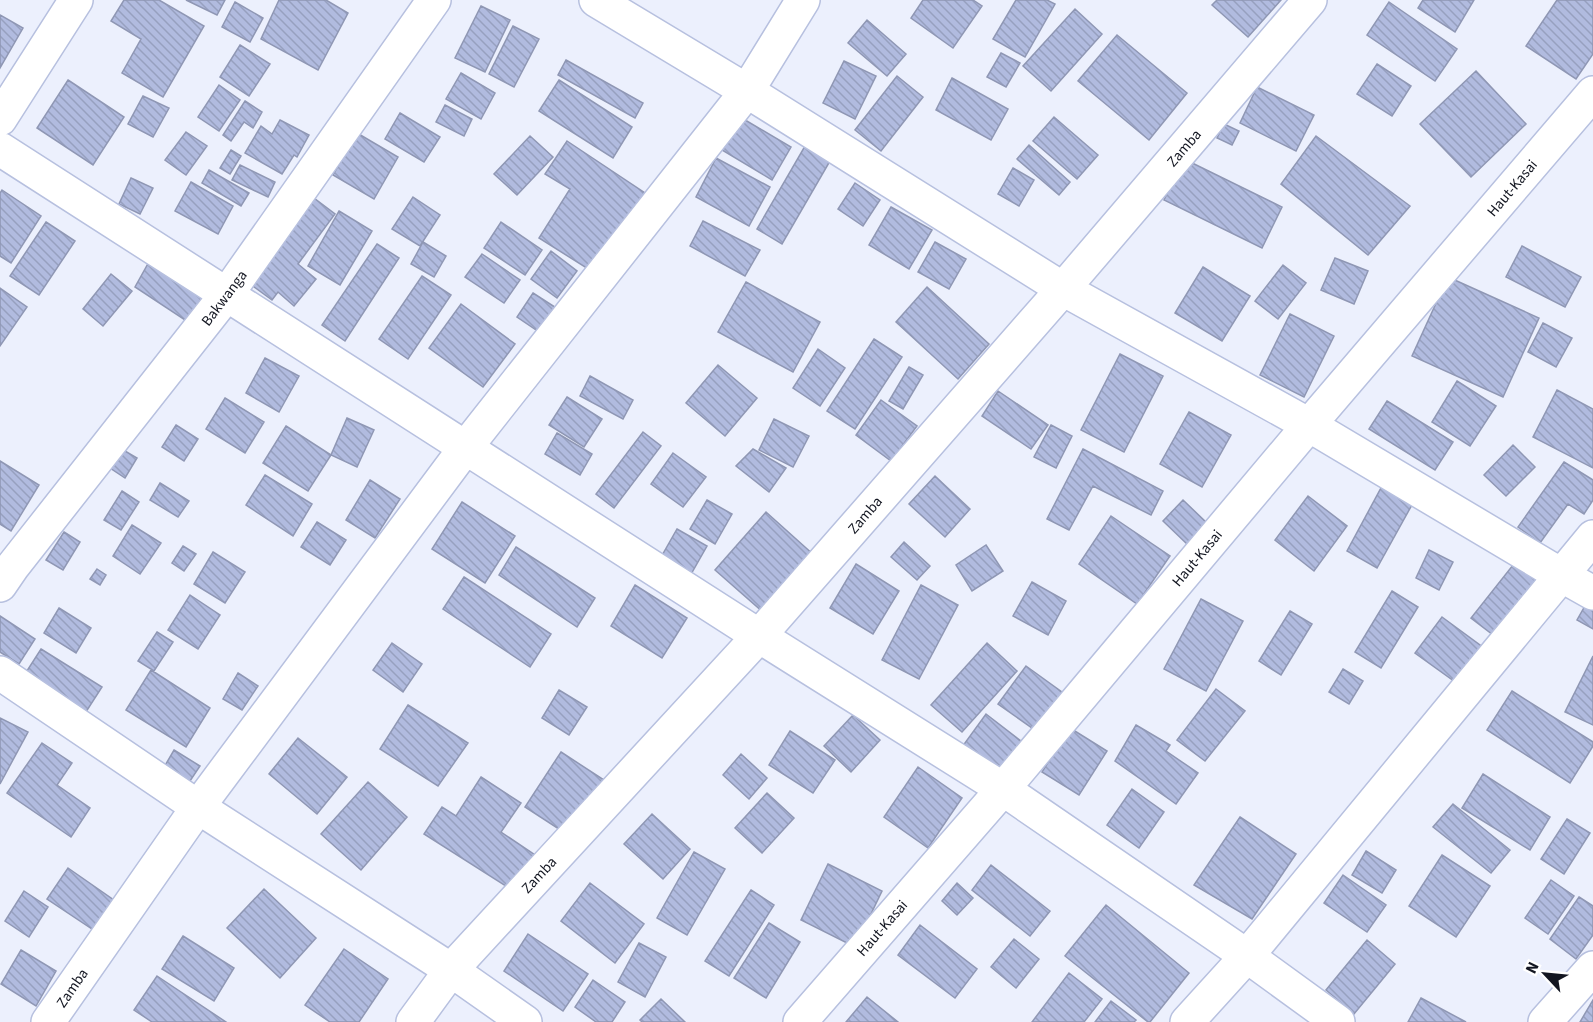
<svg xmlns="http://www.w3.org/2000/svg" width="1593" height="1022" viewBox="0 0 1593 1022" font-family="'Source Sans 3',sans-serif">
<defs>
<pattern id="building-back-hatch" width="6" height="6" patternUnits="userSpaceOnUse" patternTransform="scale(1.5)"><rect width="6" height="6" fill="#b1bbdf"/><path d="M-1 5l2 2M0 0l6 6M5-1l2 2" fill="none" stroke="#97a0bf"/></pattern>
</defs>
<rect width="100%" height="100%" fill="#ecf0fd"/>
<path fill="url(#building-back-hatch)" stroke="#8f97b4" stroke-width="1.5" d="M124,0h35l45,26 -41,71 -41,-24 19,-34 -30,-18z
M186,0h39l-8,15z
M279,0h47l22,13 -30,57 -57,-31z
M923,0h50l9,6 -29,42 -42,-30z
M1016,0h31l8,4 -30,53 -32,-18z
M1217,0h64l-33,37 -36,-32z
M1423,0h51l-19,32 -37,-24z
M1557,0h36v54l-17,25 -50,-33z
M235,2l28,16 -13,24 -28,-15z
M1389,2l68,47 -22,32 -68,-46z
M481,6l29,14 -25,52 -30,-14z
M1075,9l27,25 -51,57 -28,-25z
M0,15l23,13 -23,40z
M867,20l39,34 -19,22 -39,-33z
M513,26l26,13 -25,48 -25,-13z
M1117,35l70,58 -38,47 -71,-59z
M240,45l30,19 -21,32 -29,-19z
M1001,53l19,10 -14,24 -19,-10z
M566,60l77,43 -8,15 -77,-43z
M844,61l32,15 -21,43 -32,-16z
M1377,64l34,22 -19,30 -35,-22z
M1476,71l50,53 -55,53 -51,-53z
M461,73l34,20 -14,26 -35,-20z
M897,76l26,21 -42,54 -26,-21z
M952,78l56,31 -17,31 -55,-30z
M68,80l56,37 -31,48 -56,-37z
M559,80l73,47 -19,31 -74,-47z
M219,85l21,15 -21,31 -21,-14z
M1257,87l57,28 -18,36 -56,-28z
M143,96l26,12 -16,29 -25,-13z
M245,101l17,11 -9,16 -9,-6 -13,19 -8,-6z
M445,105l27,14 -8,17 -28,-14z
M400,113l40,24 -16,25 -39,-23z
M740,117l51,30 -19,33 -50,-30z
M1054,117l44,38 -21,24 -44,-38z
M280,120l29,15 -12,22 -3,-2 -12,19 -37,-21 16,-27 11,8z
M1224,124l15,7 -7,14 -15,-7z
M186,132l21,14 -21,29 -21,-15z
M357,133l41,24 -24,42 -41,-24z
M530,136l23,21 -36,38 -23,-21z
M1316,136l94,70 -42,49 -87,-71z
M567,141l81,54 -55,77 -54,-34 31,-49 -25,-15z
M1029,145l41,37 -11,13 -42,-36z
M805,146l25,15 -48,83 -25,-15z
M231,150l10,6 -11,18 -10,-6z
M716,158l54,29 -21,39 -53,-29z
M1184,159l98,48 -20,41 -98,-48z
M240,165l35,17 -7,15 -36,-17z
M1013,168l21,12 -15,26 -21,-12z
M209,170l40,23 -8,13 -39,-23z
M131,178l22,10 -13,26 -21,-10z
M191,182l42,24 -15,28 -43,-23z
M855,183l25,17 -17,26 -25,-17z
M2,190l39,26 -30,47 -11,-7v-63z
M310,195l25,19 -37,50 18,15 -22,27 -16,-14 -6,8 -26,-19z
M413,197l27,18 -20,31 -28,-17z
M891,207l41,23 -23,39 -40,-24z
M339,211l33,20 -32,54 -32,-19z
M703,221l57,29 -15,26 -55,-30z
M46,222l29,19 -36,54 -29,-19z
M501,222l41,28 -17,25 -41,-27z
M423,242l23,14 -12,21 -23,-13z
M935,242l31,17 -17,30 -31,-17z
M377,244l22,14 -54,83 -23,-16z
M1522,246l59,31 -16,30 -59,-30z
M551,251l26,20 -20,27 -26,-19z
M482,254l38,26 -16,23 -39,-26z
M1335,258l33,13 -14,33 -33,-14z
M150,260l55,31 -17,31 -53,-35z
M1283,265l23,18 -28,36 -23,-18z
M1203,267l47,29 -28,45 -47,-28z
M111,274l21,17 -29,35 -20,-17z
M422,276l29,19 -43,64 -29,-20z
M1448,277l91,41 -36,79 -91,-41z
M746,282l74,40 -27,50 -75,-40z
M927,287l62,57 -31,35 -62,-57z
M0,288l27,19 -27,39z
M533,293l28,18 -16,25 -28,-19z
M461,304l54,40 -32,43 -54,-39z
M1290,314l44,22 -30,61 -44,-22z
M1543,323l29,15 -16,29 -28,-15z
M874,339l28,18 -47,72 -28,-18z
M818,349l27,19 -25,38 -27,-18z
M1120,354l43,22 -39,76 -43,-22z
M265,358l34,18 -20,36 -33,-19z
M718,365l39,33 -32,38 -39,-33z
M909,367l14,8 -20,34 -14,-8z
M590,376l43,24 -10,19 -43,-23z
M1457,381l39,25 -26,40 -38,-24z
M1557,390l36,19v59l-60,-31z
M998,391l50,34 -17,24 -49,-33z
M567,397l35,22 -18,28 -35,-22z
M225,398l39,24 -19,31 -39,-24z
M881,400l36,26 -26,35 -35,-26z
M1387,401l66,41 -18,28 -66,-41z
M1189,412l42,23 -29,52 -42,-23z
M347,418l27,12 -17,37 -26,-12z
M774,419l35,17 -16,31 -34,-17z
M176,425l22,14 -14,22 -22,-14z
M1051,425l21,11 -16,32 -22,-11z
M286,426l45,29 -23,36 -45,-28z
M643,432l18,14 -47,62 -18,-14z
M557,433l35,21 -12,21 -35,-21z
M113,444l24,14 -12,20 -24,-16z
M1513,445l22,22 -29,29 -22,-21z
M753,449l33,19 -17,24 -33,-26z
M1083,449l80,42 -12,24 -58,-29 -24,44 -22,-11z
M673,453l33,24 -23,30 -32,-23z
M0,461l39,24 -28,46 -11,-7z
M1564,462l29,18v20l-9,14 -16,-10 -28,39 -22,-16z
M265,475l47,29 -19,32 -47,-31z
M935,476l35,33 -25,28 -36,-33z
M370,480l30,19 -25,39 -29,-18z
M160,483l29,18 -11,16 -28,-17z
M1382,486l31,17 -36,65 -30,-17z
M122,491l17,11 -18,28 -17,-10z
M1308,496l39,30 -33,45 -39,-31z
M707,500l25,14 -17,30 -25,-15z
M1183,500l25,24 -20,21 -25,-24z
M462,502l53,34 -30,47 -53,-34z
M766,512l49,44 -51,57 -49,-43z
M1111,516l59,40 -33,48 -58,-40z
M317,522l29,18 -16,25 -29,-18z
M132,525l29,18 -21,31 -27,-18z
M677,529l30,17 -17,30 -30,-17z
M64,532l16,10 -17,28 -17,-10z
M904,542l26,24 -13,14 -26,-23z
M986,545l17,26 -31,20 -16,-26z
M183,546l13,8 -12,17 -12,-8z
M516,547l79,51 -18,29 -78,-52z
M1429,550l24,12 -14,28 -23,-12z
M213,552l32,20 -20,31 -31,-19z
M1517,560l25,20 -45,58 -26,-20z
M856,564l43,27 -26,43 -43,-26z
M97,569l9,6 -6,10 -10,-6z
M464,577l87,57 -21,33 -87,-58z
M1032,582l34,19 -18,34 -35,-19z
M635,585l52,33 -25,40 -51,-32z
M921,585l37,20 -39,74 -37,-19z
M1392,591l26,16 -37,61 -26,-16z
M190,595l30,20 -22,34 -30,-19z
M1590,597l3,2v30l-16,-9z
M1201,599l42,22 -37,70 -42,-22z
M59,608l32,20 -15,25 -32,-20z
M1290,611l22,13 -31,51 -22,-14z
M0,616l35,23 -16,25 -19,-12z
M1442,617l42,31 -26,36 -43,-31z
M157,632l16,10 -19,29 -16,-10z
M392,643l30,21 -19,28 -30,-22z
M987,643l30,28 -55,61 -31,-27z
M41,649l61,38 -18,28 -61,-38z
M1593,656v69l-28,-13z
M1026,666l40,29 -27,38 -41,-29z
M1343,669l20,12 -14,23 -20,-12z
M151,670l59,38 -24,39 -60,-37z
M238,673l20,13 -16,24 -19,-11z
M1216,689l29,22 -40,50 -28,-21z
M559,690l28,17 -18,28 -27,-17z
M1512,691l81,51v4l-23,37 -83,-53z
M408,705l60,38 -30,43 -58,-37z
M986,714l40,31 -25,33 -39,-31z
M853,715l27,25 -29,32 -27,-26z
M0,718l28,14 -28,52z
M1136,725l34,20 -4,6 32,22 -22,31 -61,-43z
M1070,728l37,23 -28,44 -37,-23z
M790,731l45,29 -22,33 -44,-28z
M298,738l49,39 -30,37 -48,-40z
M42,743l30,20 -15,22 33,23 -19,29 -64,-44z
M174,750l26,16 -12,18 -25,-15z
M561,752l43,28 -36,55 -43,-28z
M741,754l26,24 -18,21 -26,-24z
M918,767l44,31 -34,50 -44,-31z
M1483,774l67,43 -20,33 -68,-42z
M481,777l40,26 -20,29 40,27 -24,34 -93,-59 18,-27 14,9z
M368,782l39,35 -46,53 -40,-36z
M1132,789l32,23 -25,36 -32,-23z
M767,793l27,25 -32,35 -27,-25z
M1453,804l57,46 -19,23 -58,-46z
M652,814l38,35 -27,30 -39,-35z
M1240,817l56,37 -44,65 -58,-34z
M1567,819l23,14 -26,41 -23,-15z
M1366,851l30,19 -14,23 -30,-18z
M694,852l31,17 -38,66 -30,-17z
M1442,855l48,31 -34,51 -47,-31z
M828,864l54,27 -27,56 -54,-27z
M991,865l59,46 -20,25 -58,-46z
M68,868l53,37 -20,30 -54,-36z
M1343,875l43,30 -19,27 -43,-29z
M1551,880l23,16 -26,38 -23,-16z
M590,883l54,41 -29,39 -54,-42z
M957,883l16,15 -16,17 -15,-14z
M264,889l52,49 -36,40 -53,-50z
M751,890l23,15 -45,71 -24,-15z
M24,891l24,16 -19,30 -24,-16z
M1579,897l14,9v29l-17,24 -26,-20z
M1106,905l83,68 -39,49h-2l-83,-66z
M769,923l31,19 -34,56 -32,-20z
M920,925l57,44 -22,29 -57,-43z
M528,934l60,40 -25,37 -59,-40z
M183,936l51,32 -20,33 -52,-32z
M1014,939l25,20 -23,29 -25,-21z
M1367,940l28,24 -41,50 -28,-24z
M639,943l27,14 -21,40 -27,-15z
M344,949l44,30 -29,43h-29l-25,-17z
M21,950l35,21 -20,35 -35,-22z
M1069,973l33,26 -18,23h-52z
M157,976l69,46h-74l-18,-12z
M593,980l32,22 -13,20h-16l-21,-15z
M867,997l31,25h-52z
M1421,998l45,24h-58z
M661,999l24,23h-43l-2,-2z
M1593,1000v22h-13z
M1111,1001l25,19 -2,2h-39z"/>
<g fill="none" stroke-linecap="round" stroke-linejoin="round">
<g stroke="#b7c0df" stroke-width="36">
<path id="street" d="M596,0l151,91 316,198 246,136 252,150 32,18
M0,119l76,-119
M0,149l759,487 244,153 244,167 91,66
M0,585l13,-19 214,-272 207,-294
M0,673l198,134 253,163 74,52
M48,1022l150,-215 268,-360 281,-356 56,-91
M413,1022l38,-52 308,-334 304,-347 247,-289
M800,1022l203,-233 306,-364 284,-332
M1187,1022l60,-66 346,-419
M1545,1022l48,-54"/>
</g>
<use href="#street" stroke="#fff" stroke-width="33"/>
</g>
<g text-anchor="middle" stroke-width="4.5" stroke-linejoin="round" paint-order="stroke">
<g font-size="15" fill="#131621" stroke="#fff">
<text transform="translate(1184 148) rotate(-49)" y="5">Zamba</text>
<text transform="translate(1512 188) rotate(-50)" y="5">Haut-Kasai</text>
<text transform="translate(224 298) rotate(-53)" y="5">Bakwanga</text>
<text transform="translate(865 515) rotate(-49)" y="5">Zamba</text>
<text transform="translate(1197 558) rotate(-50)" y="5">Haut-Kasai</text>
<text transform="translate(539 875) rotate(-47)" y="5">Zamba</text>
<text transform="translate(882 928) rotate(-49)" y="5">Haut-Kasai</text>
<text transform="translate(72 988) rotate(-55)" y="5">Zamba</text>
</g>
</g>
<g transform="translate(1545 974) rotate(296)" stroke="#ffffff" stroke-width="4.5" paint-order="stroke">
<path d="M0-4.5L10 22L0 15L-10 22Z" fill="#131621"/>
<text y="-9" font-size="16" font-weight="bold" text-anchor="middle" fill="#131621">N</text>
</g>
</svg>
